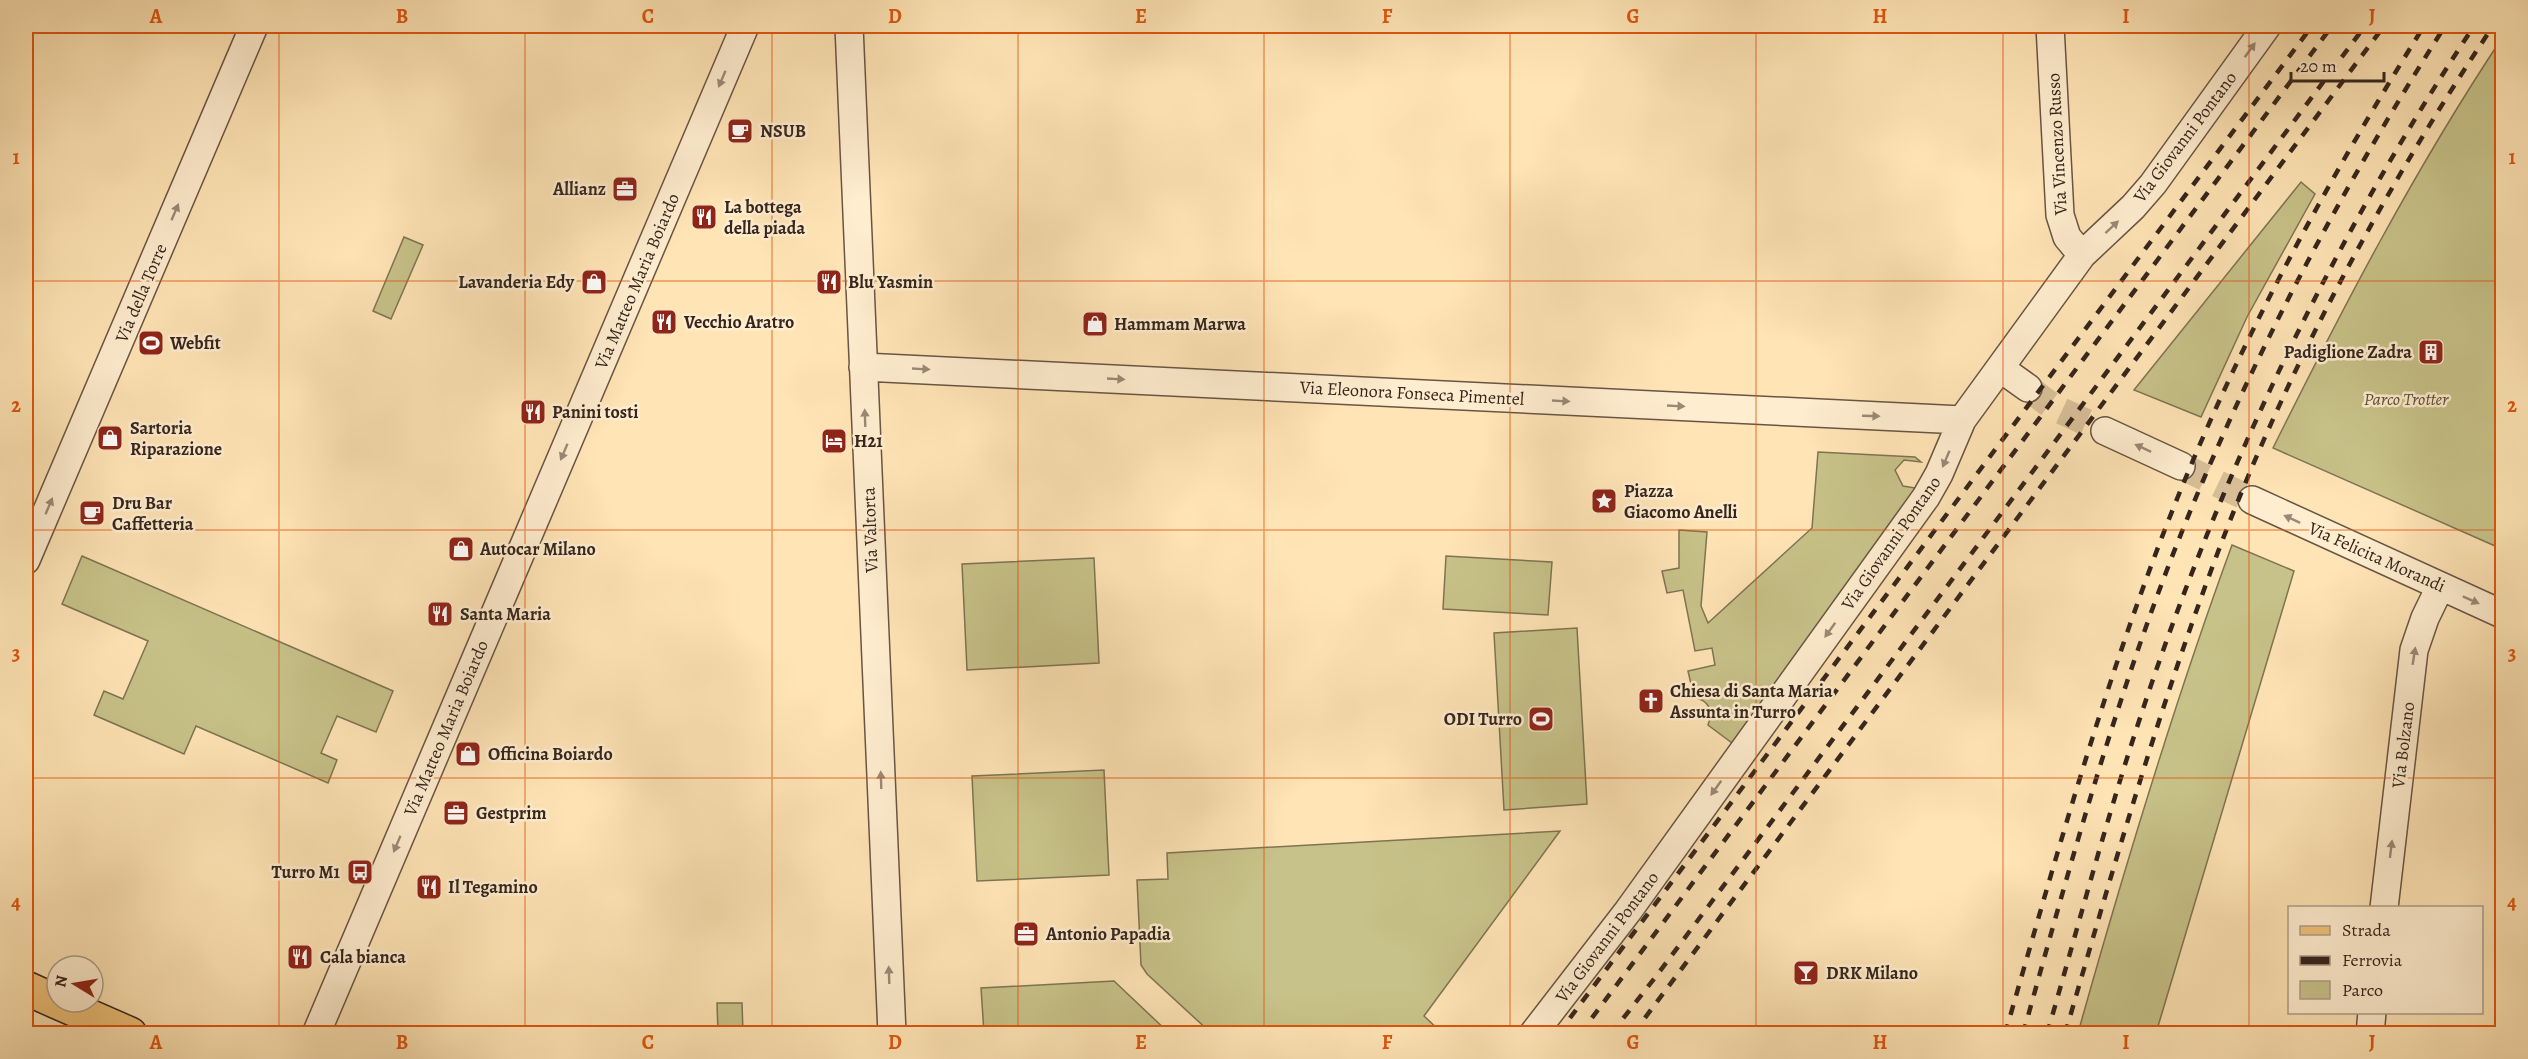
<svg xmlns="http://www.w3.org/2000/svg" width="2528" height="1059" viewBox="0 0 2528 1059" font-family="Alegreya,serif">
<rect width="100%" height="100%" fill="#ffe4b5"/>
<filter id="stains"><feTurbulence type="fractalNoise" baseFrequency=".00333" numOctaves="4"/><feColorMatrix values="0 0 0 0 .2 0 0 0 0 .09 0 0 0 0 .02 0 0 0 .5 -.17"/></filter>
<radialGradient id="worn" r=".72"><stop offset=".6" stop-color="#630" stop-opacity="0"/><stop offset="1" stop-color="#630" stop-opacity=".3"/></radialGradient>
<path fill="#c7c289" stroke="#7e7453" stroke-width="1.5" d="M2502,38v511l-229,-101c70,-141 142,-279 229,-410z
M2301,182l14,12 -68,123 -46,100 -67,-27z
M404,237l19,8 -32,74 -18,-8z
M1818,452l97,5 6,5 -17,-2 -9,10 8,16 12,2 11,-14 -35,52 -159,217 -24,-18c6,-15 1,-24 -14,-28l-6,-26 27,-6 -3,-17 -17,3 -12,-61 -16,3 -5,-22 17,-3v-38l28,2 -6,74 7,17 104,-95z
M2232,545l62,26 -138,462h-78c46,-164 95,-327 154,-488z
M82,556l311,135 -17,41 -39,-16 -16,37 16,7 -9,23 -132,-57 -12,28 -90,-39 10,-24 19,8 25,-58 -86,-37z
M1446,556l106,6 -4,53 -105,-6z
M1094,558l5,105 -132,7 -5,-106z
M1577,628l10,176 -83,6 -10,-177z
M1104,770l5,105 -132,6 -5,-105z
M1560,831l-136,185 18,17h-231l-64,-59 -6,-9 -4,-85 31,-1 -1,-26z
M1114,981l55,52h-185l-3,-45z
M717,1003h25l1,30h-25z"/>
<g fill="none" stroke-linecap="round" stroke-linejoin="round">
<path stroke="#d7be97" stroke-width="27" stroke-dasharray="27 14" stroke-linecap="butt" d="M2028,388l25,19 52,24
M2181,466l71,34"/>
<g stroke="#685543" stroke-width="30">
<path id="street" d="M849,26l43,1008
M2050,26l10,189 7,22 15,18
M863,367l1099,53
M2000,368l28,20
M2105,431l76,35
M2252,500l250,114
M26,560l228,-534
M2384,908l30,-258 11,-32 15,-31
M316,1034l429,-1008
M1533,1034l95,-123 298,-414 13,-23 23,-54 120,-165 51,-48 20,-23 114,-158
M2370,1034l2,-22"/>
</g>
<g stroke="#35251d" stroke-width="36">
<path id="primary" d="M26,988l31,14
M57,1002l73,32"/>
</g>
<use href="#street" stroke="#ffedcf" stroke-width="27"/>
<use href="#primary" stroke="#f0c27a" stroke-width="33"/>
<path stroke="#35251d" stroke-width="4.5" stroke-dasharray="10 10" stroke-linecap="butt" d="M1558,1034l754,-1008
M1580,1034l752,-1008
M1611,1034l46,-59 708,-949
M1633,1034l751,-1008
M2005,1034c50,-173 98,-347 164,-515 68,-173 157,-336 255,-493
M2023,1034c48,-172 95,-345 162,-510 71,-175 159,-339 260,-498
M2047,1034c31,-107 59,-214 94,-319 80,-243 192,-476 333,-689
M2065,1034c48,-165 95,-330 156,-490 69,-181 165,-358 272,-518"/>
</g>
<defs><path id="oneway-solid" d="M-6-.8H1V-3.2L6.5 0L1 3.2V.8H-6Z" transform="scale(1.5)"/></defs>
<g fill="#9a8976">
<use href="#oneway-solid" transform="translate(2250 50) rotate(-54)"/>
<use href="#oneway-solid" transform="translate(722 79) rotate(113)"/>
<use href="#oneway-solid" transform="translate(175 212) rotate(-67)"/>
<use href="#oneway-solid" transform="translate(2112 227) rotate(-43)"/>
<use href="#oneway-solid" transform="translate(921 369) rotate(3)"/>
<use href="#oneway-solid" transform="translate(1116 379) rotate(3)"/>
<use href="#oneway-solid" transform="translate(1561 401) rotate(3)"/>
<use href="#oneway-solid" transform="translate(1676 406) rotate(3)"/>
<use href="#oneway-solid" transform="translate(1871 416) rotate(2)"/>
<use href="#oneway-solid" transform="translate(865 418) rotate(-92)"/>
<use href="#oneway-solid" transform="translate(2143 448) rotate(-155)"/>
<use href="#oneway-solid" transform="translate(564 452) rotate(113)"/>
<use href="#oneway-solid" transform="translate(1946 459) rotate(113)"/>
<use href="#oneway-solid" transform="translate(49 506) rotate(-67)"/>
<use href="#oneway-solid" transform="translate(2292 519) rotate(-155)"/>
<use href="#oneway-solid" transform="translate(2471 600) rotate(24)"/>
<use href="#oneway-solid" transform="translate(1830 630) rotate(126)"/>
<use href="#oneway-solid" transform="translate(2414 656) rotate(-81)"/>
<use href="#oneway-solid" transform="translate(881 780) rotate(-92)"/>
<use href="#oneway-solid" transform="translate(1716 788) rotate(126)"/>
<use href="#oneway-solid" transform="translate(397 844) rotate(113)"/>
<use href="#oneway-solid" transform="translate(2391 849) rotate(-83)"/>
<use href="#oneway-solid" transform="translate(889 975) rotate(-92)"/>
</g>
<path fill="none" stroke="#df560d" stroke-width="1.5" stroke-opacity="0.55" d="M279,26v1008M525,26v1008M772,26v1008M1018,26v1008M1264,26v1008M1510,26v1008M1756,26v1008M2003,26v1008M2249,26v1008M26,281h2476M26,530h2476M26,778h2476"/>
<defs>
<g id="cafe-square" transform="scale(1.35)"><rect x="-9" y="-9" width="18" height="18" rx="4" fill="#8f2418" stroke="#ffedcf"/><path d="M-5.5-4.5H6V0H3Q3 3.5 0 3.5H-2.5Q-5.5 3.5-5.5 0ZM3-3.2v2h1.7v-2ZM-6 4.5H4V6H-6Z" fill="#fff"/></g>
<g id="office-square" transform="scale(1.35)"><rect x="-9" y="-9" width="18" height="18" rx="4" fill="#8f2418" stroke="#ffedcf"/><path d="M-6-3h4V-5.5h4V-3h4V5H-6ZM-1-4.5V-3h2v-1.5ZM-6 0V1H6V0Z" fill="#fff"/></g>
<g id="restaurant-square" transform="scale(1.35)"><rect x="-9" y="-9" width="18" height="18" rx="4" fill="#8f2418" stroke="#ffedcf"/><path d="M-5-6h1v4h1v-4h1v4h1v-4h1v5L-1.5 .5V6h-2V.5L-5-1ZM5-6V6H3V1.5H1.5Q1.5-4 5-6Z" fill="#fff"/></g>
<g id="shop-square" transform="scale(1.35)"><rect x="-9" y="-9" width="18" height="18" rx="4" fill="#8f2418" stroke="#ffedcf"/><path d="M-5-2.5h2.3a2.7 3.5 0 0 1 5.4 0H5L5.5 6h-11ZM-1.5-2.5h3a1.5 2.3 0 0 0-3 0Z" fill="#fff"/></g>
<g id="stadium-square" transform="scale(1.35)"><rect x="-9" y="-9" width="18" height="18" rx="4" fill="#8f2418" stroke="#ffedcf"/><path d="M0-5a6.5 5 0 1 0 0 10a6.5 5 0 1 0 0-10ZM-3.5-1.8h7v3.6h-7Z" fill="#fff"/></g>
<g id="building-square" transform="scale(1.35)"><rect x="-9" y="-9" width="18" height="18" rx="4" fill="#8f2418" stroke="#ffedcf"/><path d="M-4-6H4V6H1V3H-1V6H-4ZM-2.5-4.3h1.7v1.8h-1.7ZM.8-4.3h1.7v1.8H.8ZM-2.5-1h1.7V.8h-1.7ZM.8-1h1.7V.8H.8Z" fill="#fff"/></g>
<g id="hotel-square" transform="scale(1.35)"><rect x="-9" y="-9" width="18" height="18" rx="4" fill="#8f2418" stroke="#ffedcf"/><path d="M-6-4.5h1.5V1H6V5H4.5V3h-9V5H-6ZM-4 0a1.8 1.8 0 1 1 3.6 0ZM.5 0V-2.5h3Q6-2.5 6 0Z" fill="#fff"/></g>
<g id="sight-square" transform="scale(1.35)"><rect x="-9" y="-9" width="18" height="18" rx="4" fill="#8f2418" stroke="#ffedcf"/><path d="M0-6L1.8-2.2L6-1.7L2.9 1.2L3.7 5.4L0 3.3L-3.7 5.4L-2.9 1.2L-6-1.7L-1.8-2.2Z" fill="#fff"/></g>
<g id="church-square" transform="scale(1.35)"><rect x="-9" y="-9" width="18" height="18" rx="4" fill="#8f2418" stroke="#ffedcf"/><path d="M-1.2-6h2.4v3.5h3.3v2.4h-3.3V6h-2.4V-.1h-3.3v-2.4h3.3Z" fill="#fff"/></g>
<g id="bus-square" transform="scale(1.35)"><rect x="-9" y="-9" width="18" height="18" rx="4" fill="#8f2418" stroke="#ffedcf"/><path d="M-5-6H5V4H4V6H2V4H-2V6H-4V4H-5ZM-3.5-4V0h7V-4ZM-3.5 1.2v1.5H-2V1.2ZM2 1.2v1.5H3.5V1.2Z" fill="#fff"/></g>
<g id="bar-square" transform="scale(1.35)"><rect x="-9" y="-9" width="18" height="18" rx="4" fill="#8f2418" stroke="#ffedcf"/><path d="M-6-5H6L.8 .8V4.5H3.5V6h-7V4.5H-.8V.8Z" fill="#fff"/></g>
</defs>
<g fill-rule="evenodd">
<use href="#cafe-square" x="740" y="131"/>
<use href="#office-square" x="625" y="189"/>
<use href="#restaurant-square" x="704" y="217"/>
<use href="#shop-square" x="594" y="282"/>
<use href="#restaurant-square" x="829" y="282"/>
<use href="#restaurant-square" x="664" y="322"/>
<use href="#shop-square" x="1095" y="324"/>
<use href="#stadium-square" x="151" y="343"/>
<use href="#building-square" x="2431" y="352"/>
<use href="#restaurant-square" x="533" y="412"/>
<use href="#shop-square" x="110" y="438"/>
<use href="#hotel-square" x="834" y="441"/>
<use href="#sight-square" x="1604" y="501"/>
<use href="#cafe-square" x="92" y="513"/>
<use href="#shop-square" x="461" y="549"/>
<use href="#restaurant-square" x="440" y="614"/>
<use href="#church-square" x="1651" y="701"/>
<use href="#stadium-square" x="1541" y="719"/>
<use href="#shop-square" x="468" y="754"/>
<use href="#office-square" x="456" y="813"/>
<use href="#bus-square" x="360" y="872"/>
<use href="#restaurant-square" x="429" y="887"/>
<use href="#office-square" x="1026" y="934"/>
<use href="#restaurant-square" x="300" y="957"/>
<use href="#bar-square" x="1806" y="973"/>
</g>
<g text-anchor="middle" stroke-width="5" stroke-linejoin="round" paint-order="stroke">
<g font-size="18" font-weight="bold" fill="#35251d" stroke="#ffedcf" text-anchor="start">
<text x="760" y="137">NSUB</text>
<text x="606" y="195" text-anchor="end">Allianz</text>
<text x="724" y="213">La bottega<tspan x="724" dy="21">della piada</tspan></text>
<text x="574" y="288" text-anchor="end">Lavanderia Edy</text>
<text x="848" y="288">Blu Yasmin</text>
<text x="684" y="328">Vecchio Aratro</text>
<text x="1114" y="330">Hammam Marwa</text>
<text x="170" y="349">Webfit</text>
<text x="2412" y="358" text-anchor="end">Padiglione Zadra</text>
<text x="552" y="418">Panini tosti</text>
<text x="130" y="434">Sartoria<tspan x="130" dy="21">Riparazione</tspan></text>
<text x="854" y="447">H21</text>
<text x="1624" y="497">Piazza<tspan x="1624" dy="21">Giacomo Anelli</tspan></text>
<text x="112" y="509">Dru Bar<tspan x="112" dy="21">Caffetteria</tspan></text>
<text x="480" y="555">Autocar Milano</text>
<text x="460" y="620">Santa Maria</text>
<text x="1670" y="697">Chiesa di Santa Maria<tspan x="1670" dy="21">Assunta in Turro</tspan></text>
<text x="1522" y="725" text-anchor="end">ODI Turro</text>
<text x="488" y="760">Officina Boiardo</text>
<text x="476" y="819">Gestprim</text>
<text x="340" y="878" text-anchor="end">Turro M1</text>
<text x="448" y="893">Il Tegamino</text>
<text x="1046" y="940">Antonio Papadia</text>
<text x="320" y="963">Cala bianca</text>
<text x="1826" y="979">DRK Milano</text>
</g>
<g font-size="18" fill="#35251d" stroke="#ffedcf">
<text transform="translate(2185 137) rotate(-53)" y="6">Via Giovanni Pontano</text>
<text transform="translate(2057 144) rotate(-93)" y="6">Via Vincenzo Russo</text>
<text transform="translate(637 281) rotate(-67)" y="6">Via Matteo Maria Boiardo</text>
<text transform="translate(141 293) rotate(-67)" y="6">Via della Torre</text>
<text transform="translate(1412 393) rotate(3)" y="6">Via Eleonora Fonseca Pimentel</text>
<text transform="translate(870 530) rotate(-92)" y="6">Via Valtorta</text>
<text transform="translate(1891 543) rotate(-55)" y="6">Via Giovanni Pontano</text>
<text transform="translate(2377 557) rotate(24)" y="6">Via Felicita Morandi</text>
<text transform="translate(446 728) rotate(-67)" y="6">Via Matteo Maria Boiardo</text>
<text transform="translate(2403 745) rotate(-83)" y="6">Via Bolzano</text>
<text transform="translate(1607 937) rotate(-53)" y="6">Via Giovanni Pontano</text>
</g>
<g font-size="18" font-style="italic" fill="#5a4c38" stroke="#ffedcf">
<text x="2406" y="405">Parco Trotter</text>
</g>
</g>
<rect width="2528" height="1059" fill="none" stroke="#ffe4b5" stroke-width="66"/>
<rect x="2288" y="906" width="195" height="108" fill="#ffedcf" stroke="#ae9d88" stroke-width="1.5"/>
<rect x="2300" y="926" width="30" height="9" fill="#f0c27a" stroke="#ae9d88" stroke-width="1.5"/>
<text x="2342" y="936" font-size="18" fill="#35251d">Strada</text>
<rect x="2300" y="956" width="30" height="9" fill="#35251d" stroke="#ae9d88" stroke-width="1.5"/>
<text x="2342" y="966" font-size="18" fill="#35251d">Ferrovia</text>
<rect x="2300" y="981" width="30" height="18" fill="#c7c289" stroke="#ae9d88" stroke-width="1.5"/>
<text x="2342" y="996" font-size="18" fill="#35251d">Parco</text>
<g transform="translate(75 984) rotate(281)"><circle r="28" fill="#ffedcf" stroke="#ae9d88" stroke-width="1.5"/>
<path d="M0-4.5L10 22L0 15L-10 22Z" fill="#8f2418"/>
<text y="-9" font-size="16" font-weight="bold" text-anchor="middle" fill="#35251d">N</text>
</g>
<path d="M2291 72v9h93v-9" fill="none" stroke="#35251d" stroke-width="3"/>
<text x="2300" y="72" font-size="18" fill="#35251d" stroke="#ffedcf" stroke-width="4.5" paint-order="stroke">20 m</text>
<rect x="33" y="33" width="2462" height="993" fill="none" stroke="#df560d" stroke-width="2"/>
<g font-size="20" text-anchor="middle" font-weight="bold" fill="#df560d">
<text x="156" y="23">A</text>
<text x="402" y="23">B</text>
<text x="648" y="23">C</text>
<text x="895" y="23">D</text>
<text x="1141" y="23">E</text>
<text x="1387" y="23">F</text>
<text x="1633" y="23">G</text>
<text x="1880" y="23">H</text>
<text x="2126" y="23">I</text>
<text x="2372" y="23">J</text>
<text x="16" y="164">1</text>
<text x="2512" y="164">1</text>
<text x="16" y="412">2</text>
<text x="2512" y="412">2</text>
<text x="16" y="660">3</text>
<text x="2512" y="660">3</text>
<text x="16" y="909">4</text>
<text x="2512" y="909">4</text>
<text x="156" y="1049">A</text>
<text x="402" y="1049">B</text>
<text x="648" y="1049">C</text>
<text x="895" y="1049">D</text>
<text x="1141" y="1049">E</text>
<text x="1387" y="1049">F</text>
<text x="1633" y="1049">G</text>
<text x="1880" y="1049">H</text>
<text x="2126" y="1049">I</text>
<text x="2372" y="1049">J</text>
</g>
<rect width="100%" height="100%" filter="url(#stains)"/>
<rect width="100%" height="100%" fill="url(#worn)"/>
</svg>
